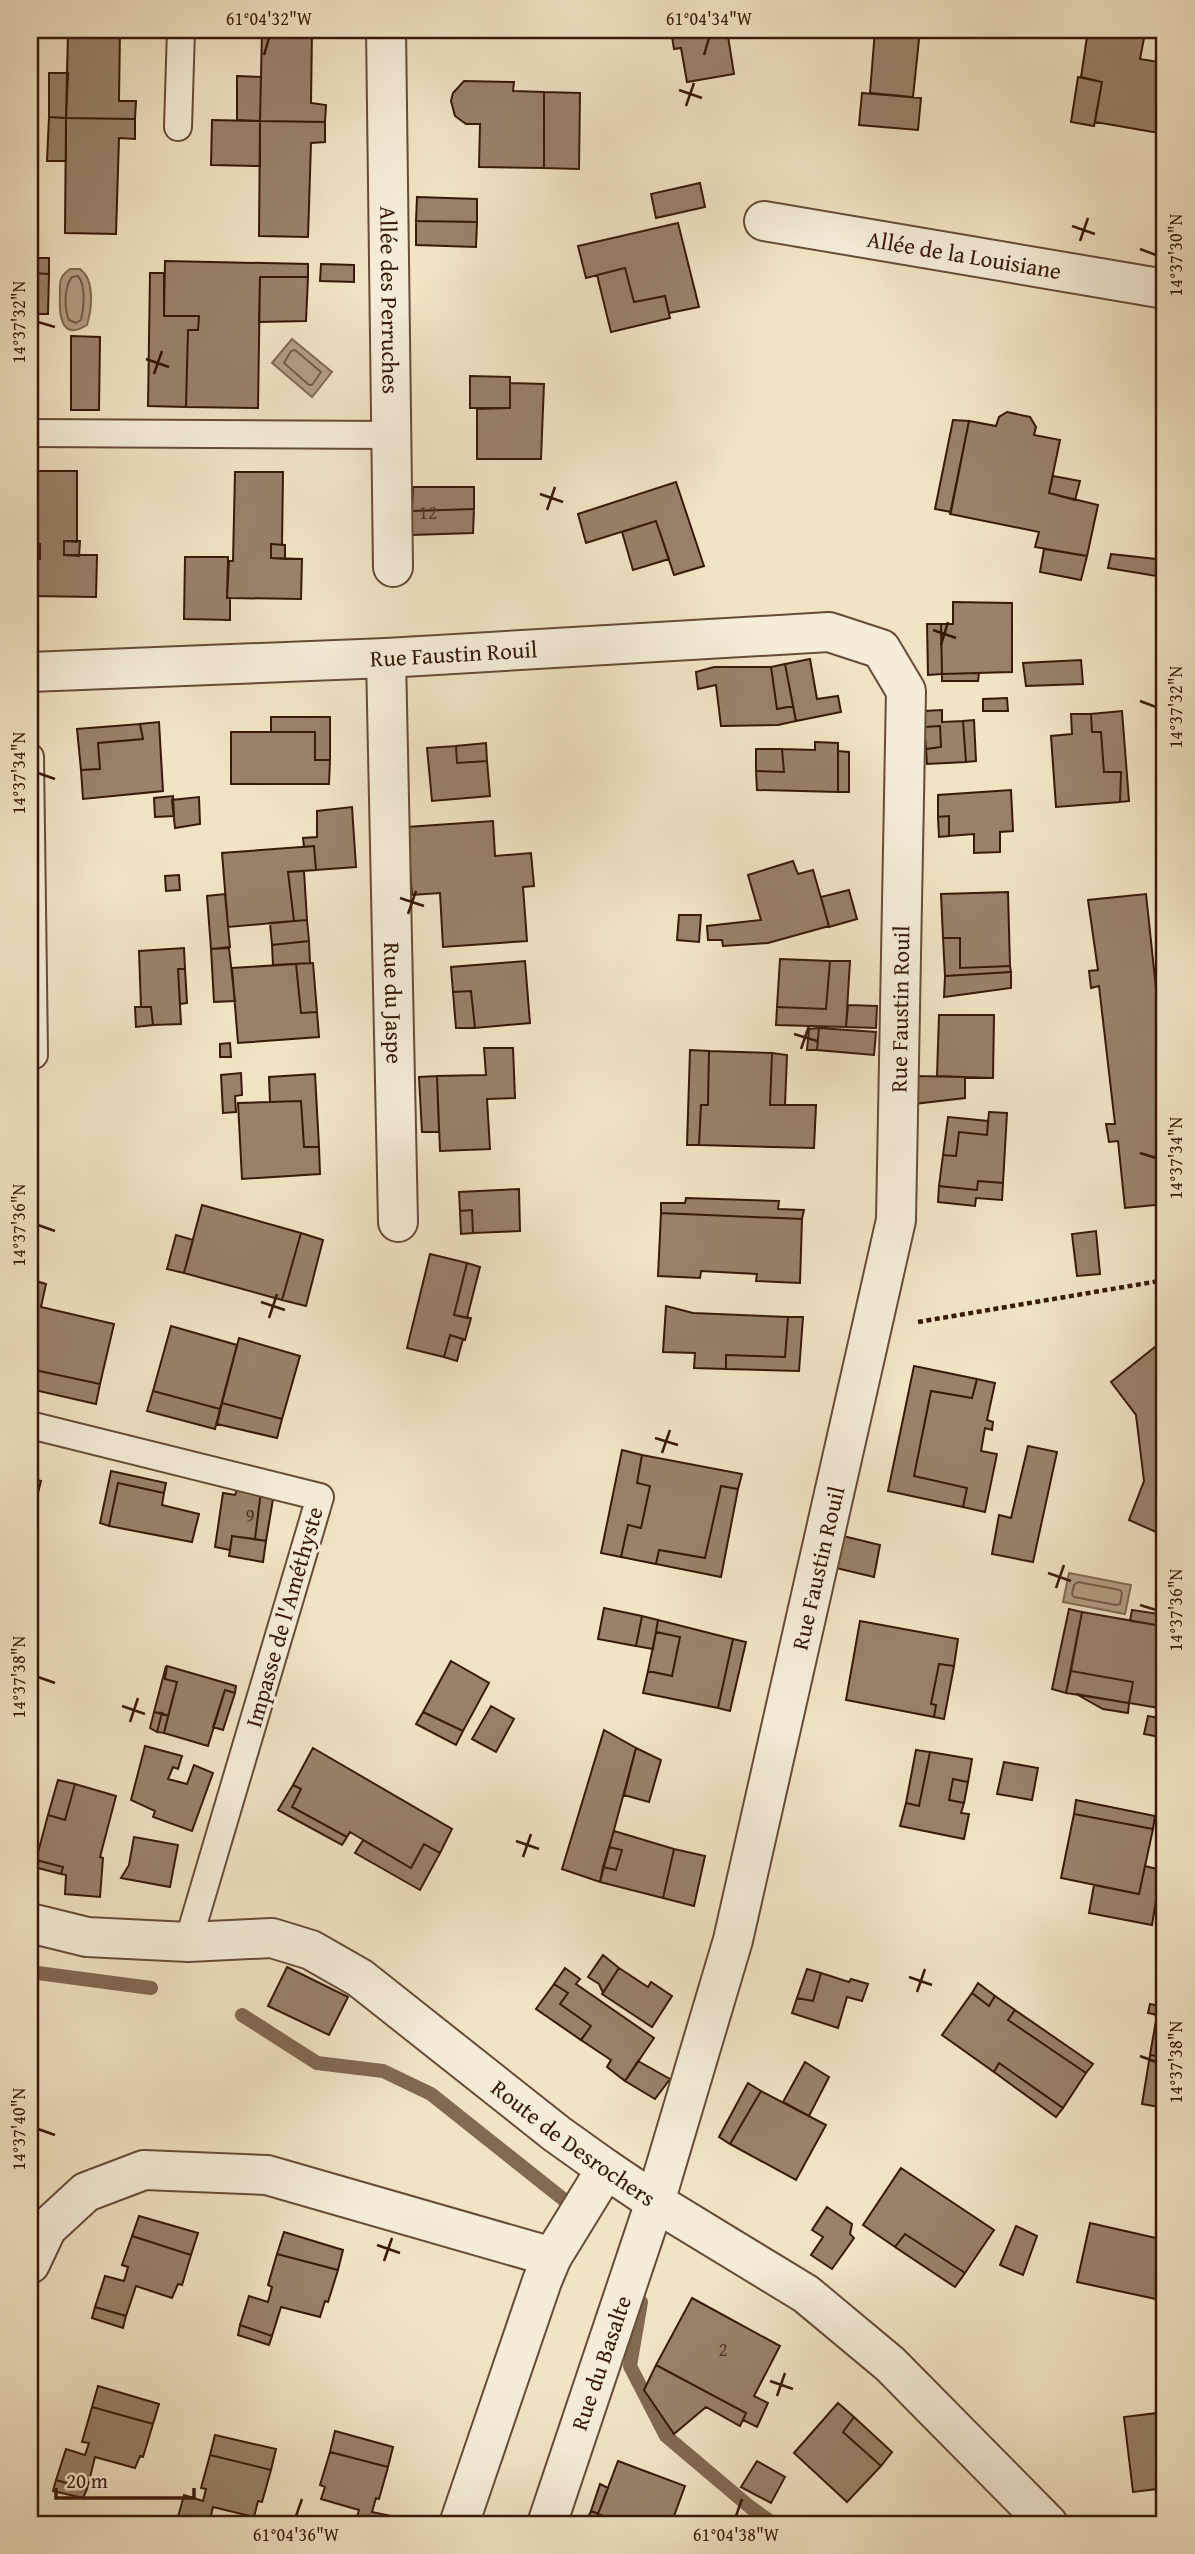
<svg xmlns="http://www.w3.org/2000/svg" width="1195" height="2554" viewBox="0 0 1195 2554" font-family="'Gentium Book Plus',serif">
<rect width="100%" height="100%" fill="#f1e3c4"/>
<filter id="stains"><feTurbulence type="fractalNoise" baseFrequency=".00286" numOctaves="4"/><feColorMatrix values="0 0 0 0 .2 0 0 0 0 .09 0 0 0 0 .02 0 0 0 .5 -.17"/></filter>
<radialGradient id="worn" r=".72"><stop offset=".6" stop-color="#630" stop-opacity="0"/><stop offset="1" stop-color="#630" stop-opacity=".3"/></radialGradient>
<path fill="#b29e84" stroke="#816952" stroke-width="2" d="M70,269h10c15,11 12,39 7,56 -27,17 -28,-12 -27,-31 0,-5 -1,-12 2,-17 2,-4 4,-5 8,-8z
M292,339l40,33 -20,25 -40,-34z
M1069,1573l62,12 -6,29 -62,-12z"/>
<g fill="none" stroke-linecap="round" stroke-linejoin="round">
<path stroke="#745c46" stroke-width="2" d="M78,276c8,9 6,32 3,44l-5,3 -7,-3c-5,-11 -5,-34 3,-43z
M295,350l26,22 -9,13h-3l-25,-22 7,-12z
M1078,1582l42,8 2,3 -2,11 -4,1 -42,-8 -2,-3 2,-9z"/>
<path stroke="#816952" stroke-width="14" d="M30,1972l121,16
M242,2015l75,48 66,8 48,23 132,105
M641,2302l-11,64 36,70 84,71 24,17"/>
</g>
<path fill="#98826a" stroke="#371908" stroke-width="2" d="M68,30h52l-1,71h17l-1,18 -69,-1z
M262,30h50l-1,73 15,2 -1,17 -65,-1z
M637,30h28l-27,5z
M671,30h56l7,44 -47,8 -6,-34 -7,1z
M875,30h45l-7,67 -43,-4z
M1088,30h40l17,3 -5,26 25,4v71l-70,-12 7,-40 -21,-5z
M49,73h19l-2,45 -17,-1z
M237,76l24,1 -1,44 -23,-1z
M1078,77l24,5 -8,44 -23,-4z
M464,81l50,1 -1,9 31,1v76l-65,-1 1,-43h-14l-11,-8 -4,-15 2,-8z
M544,92l36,1 -1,76 -35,-1z
M862,93l59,5 -3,32 -59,-5z
M49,117l17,1v43h-19z
M66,118l69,1v20l-16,-1 -3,96 -51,-1z
M212,120l48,1v45l-49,-1z
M260,121l65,1v20l-14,1 -3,94 -49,-1z
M700,183l5,24 -49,11 -5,-24z
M417,197l60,2v23l-61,-1z
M416,221l61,1 -1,25 -60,-2z
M678,223l21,84 -30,6 -4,-17 -31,6 -9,-34 -39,10 -8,-32z
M30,258h19v16l-19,-1z
M165,261l143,3v13h-48l-2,131 -72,-1 2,-77h10l1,-14h-35z
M321,264l33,1v17l-34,-1z
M625,268l9,34 31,-6 5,22 -59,14 -14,-57z
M30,273l19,1 -1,40h-18z
M150,273h14v43h35l-1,14h-10l-2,77 -38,-1z
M260,277h48l-2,44 -47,1z
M71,336l29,1 -1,73h-28z
M470,376l40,1v31h-40z
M510,383l34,1 -3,75h-64v-50l33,-1z
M1007,412l23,5 6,10 -2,8 26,5 -11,53 49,12 -11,51 -52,-9 4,-15 -89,-18 19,-93 27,5 3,-9z
M953,420l16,1 -18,91 -16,-3z
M30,471h47v71l-13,-1v14h33l-1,42 -66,-1v-37h10v-15h-10z
M235,472h48l-1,73 -11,-1v14l31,1 -1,40 -74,-1 2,-37h4z
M1053,476l27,5 -5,19 -26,-7z
M676,482l28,84 -30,9 -18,-54 -70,22 -8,-29z
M413,487h61v22l-62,2z
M474,509l-1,24 -61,2v-24z
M656,521l13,38 -36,11 -11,-38z
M64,541h16l-1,15 -15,-1z
M271,544l14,1v14l-14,-1z
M1044,549l43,7 -6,24 -41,-8z
M1111,554l54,6 -2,17 -55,-9z
M185,557h43l-1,41h3v22l-46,-1z
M953,602l59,1v69l-70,2 -1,-50h12z
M927,624h14l1,50 -14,1z
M810,659l7,40 21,-3 3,16 -45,9 -11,-57z
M1081,660l2,24 -57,2 -3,-23z
M785,664l8,42 -16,3 -6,-42z
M714,667h57l6,42 16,-3 3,15 -18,4 -57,1 -5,-41 -18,4 -2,-17z
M979,673l-1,8h-36v-7z
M1007,698l1,13h-25v-12z
M942,710v12l21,-1 3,41 -39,2 -1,-15 15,-2 -1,-21 -16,1v-16z
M1122,711l7,90 -9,1 1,-30h-17l-3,-40h-9l-1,-18z
M1071,714h20l1,18h9l3,40h17l-1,30 -64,5 -5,-71 21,-2z
M271,717h59v43h-15v-28h-44z
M974,720l2,41 -10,1 -3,-41z
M159,722l4,69 -80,8 -2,-29 19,-1 -2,-26 45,-4 -3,-15z
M140,724l3,15 -45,4 2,26 -19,1 -4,-41z
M940,726l1,21 -15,2 -2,-22z
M231,732h84v28h15l-1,24h-98z
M815,742l23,1v49l-81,-2 -1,-19 28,1 -2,-23 33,1z
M486,743l1,18 -30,2 -1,-17z
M456,746l1,17 30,-2 3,35 -58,5 -5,-53z
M756,749h26l2,23 -28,-1z
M838,751l11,1v40h-11z
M1011,790l2,41 -13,1v20l-26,1v-19l-25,2v-20l-11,1v-22z
M173,796l1,20 -19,1 -1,-19z
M199,797l1,27 -25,4 -3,-28z
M352,807l4,60 -40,3 -2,-24 -10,1 -1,-9 14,-1v-26z
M949,816v20l-10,1 -1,-20z
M493,821l2,35 36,-3 3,33 -11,1 4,54 -84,6 -3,-54 -28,2 -5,-68z
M314,846l2,24 -28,2 6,49 -66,6 -6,-74z
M793,861l5,13 15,-4 16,56 -61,17 -45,3 -1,-6h-14l-1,-14 54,-6 -13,-45z
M304,871l3,49 -13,1 -6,-49z
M179,875l1,15 -14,1 -1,-15z
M849,890l8,29 -28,8 -8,-30z
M1008,892l2,74 -50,2v-30h-17l-2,-44z
M225,894l5,53 -19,2 -4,-53z
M1146,894l19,179v131l-40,4 -7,-67 -9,1 -3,-18h9l-16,-138 -8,2 -2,-17 9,-1 -10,-70z
M679,915h22l-2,27 -22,-2z
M307,920l2,21 -37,4 -2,-22z
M943,938h17v30l50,-2 1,6 -66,4z
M309,941l1,22 -37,2 -1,-20z
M184,948l1,21h-7l3,55 -28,1 -2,-18h-10l-2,-56z
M229,948l6,53 -21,1 -3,-53z
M780,959l50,2 -4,48 -49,-2z
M525,961l5,62 -55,5 -4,-37 -18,1 -2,-25z
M830,961h20l-4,66 -70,-2 1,-18 49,2z
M313,963l4,49 -16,1 -5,-49z
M296,964l5,49 16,-1 2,25 -81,6 -6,-75z
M178,969h7l2,34 -7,1z
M1011,972v16l-67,9 1,-21z
M471,991l4,37h-19l-3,-36z
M848,1005l29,1 -1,22 -30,-1z
M135,1007h16l2,18 -17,2z
M939,1015h55l-1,63 -56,-2z
M819,1028l-2,22h-10l2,-21z
M819,1028l57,4 -2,23 -57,-5z
M230,1043l1,14h-11v-13z
M484,1048h29l2,50 -28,1 3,50 -50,2 -3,-75 49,-1z
M690,1050l19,1 -1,54h-7l-2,40h-12z
M709,1051l63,2 -2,52h46l-2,43 -115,-3 2,-40h7z
M772,1053l15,2 -2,50h-15z
M241,1073l1,22 -7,1 1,16 -13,1 -2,-38z
M315,1074l4,73h-15l-3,-46 -31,1 -1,-25z
M437,1076l2,56h-17l-3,-55z
M914,1076l51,1v21l-52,6z
M301,1101l3,46h15l1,27 -78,5 -4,-76z
M989,1112l18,1 -4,70 -25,-2 -1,9 -38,-4 4,-31 13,1 3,-24 28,3z
M948,1117l40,4 -1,14 -28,-3 -3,24 -13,-1z
M978,1181l25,2 -1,17 -26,-2 -1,8 -37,-4 1,-16 38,4z
M519,1189l1,42 -47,2 -1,-23 -12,1 -1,-19z
M686,1198l93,3 -1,8 26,1 -2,9 -141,-6v-10h24z
M202,1205l99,28 -19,67 -98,-27z
M472,1210l1,23 -12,1 -1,-23z
M661,1213l141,6 -2,64 -44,-2 1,-7 -56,-3 -1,7 -42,-2z
M1096,1231l4,43 -23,2 -5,-42z
M301,1233l22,7 -17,66 -24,-6z
M176,1235l17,5 -9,33 -17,-4z
M430,1254l37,9 -13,52 17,3 -6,22 -15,-5 -6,22 -37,-9z
M467,1263l13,4 -13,51 -13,-3z
M30,1279l16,5 -5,23 73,17 -14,60 -70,-15 5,-35 -5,-1z
M666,1306l27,7 95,4 -3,40 -59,-2v14l-32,-1 1,-15 -32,-1z
M788,1317h15l-4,54 -73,-2v-14l59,2z
M171,1326l66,19 -17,64 -67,-18z
M30,1333l5,1 -5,25z
M450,1335l13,4 -6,22 -13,-4z
M239,1338l61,18 -18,63 -60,-16z
M1160,1343l5,7v186l-36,-16 15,-39 -8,-66 -25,-33z
M914,1366l63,13 -5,19 -41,-7 -17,85 53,12 -4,19 -75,-16z
M30,1369l70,15 -4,20 -66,-15z
M977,1379l18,4 -8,37 6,2 -1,8 -7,-2 -4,23 16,3 -12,58 -22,-5 4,-19 -53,-12 17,-85 41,7z
M153,1391l67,18 -5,20 -68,-18z
M222,1403l60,16 -5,19 -60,-14z
M1028,1446l29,6 -24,110 -41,-8 7,-39 12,3z
M622,1450l20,5 -5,28 13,3 -9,42 -13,-3 -7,32 -20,-4z
M642,1455l100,19 -4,15 -17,-3 -16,72 -46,-8 -3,14 -35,-7 7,-32 13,3 9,-42 -13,-3z
M111,1471l55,12 -2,10 -46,-10 -9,43 -9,-3z
M30,1478l11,3 -3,12 -8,-2z
M118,1483l46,10 -2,12 37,9 -7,28 -83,-16z
M721,1486l17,3 -17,88 -65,-13 3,-14 46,8z
M238,1487l23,4 -6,48 -23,-3 -2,14 -15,-3 8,-54 12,2z
M30,1491l8,2 -8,31z
M261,1491l13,2 -8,48 -11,-2z
M839,1535l41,10 -6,32 -42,-10z
M232,1536l34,5 -3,21 -34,-6z
M604,1608l38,8 -6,30 -38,-7z
M1069,1609l13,3 -16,81 -14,-4z
M1132,1610l27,4 -3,11 -26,-4z
M1082,1612l74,13 3,-11 6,1v94l-36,-6 4,-21 -62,-11z
M642,1616l16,4 -5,29 -17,-3z
M658,1620l75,19 -15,69 -75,-15 5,-22 24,5 8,-39 -24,-5z
M860,1621l98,18 -4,27 -15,-2 -8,40 5,1 -2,12 -88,-17z
M656,1632l24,5 -8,39 -24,-5z
M733,1639l13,3 -16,69 -12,-3z
M451,1661l38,22 -26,48 -40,-19z
M939,1664l15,2 -10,53 -10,-2 2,-12 -5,-1z
M166,1666l-1,13 12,3 -9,34 -14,-4z
M167,1666l69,20 -1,7 -10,-3 -17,56 -44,-13 13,-51 -12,-3z
M1071,1671l62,11 -4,21 -63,-10z
M225,1690l10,3 -12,37 -10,-3z
M1076,1694l53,9 -1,10 -25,-4z
M491,1706l23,13 -18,33 -24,-13z
M154,1712l8,1 -5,19 -7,-4z
M423,1712l40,19 -7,14 -40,-21z
M162,1713l6,3 -4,17 -7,-1z
M1148,1716l17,3v35l-9,-1 4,-16 -16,-3z
M604,1730l32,18 -36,134 -38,-13z
M145,1746l37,10 -4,13 -5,-2 -5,12 19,5 7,-19 19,8 -21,58 -39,-14 2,-6 -24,-11z
M313,1748l139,81 -12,24 -16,-9 -13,24 -61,-36 -3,5 -55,-30 9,-18 -8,-4z
M636,1748l25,12 -12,42 -25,-7z
M916,1750l14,2 -11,54 -13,-3z
M930,1752l42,7 -4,23 -15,-3 -4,21 15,3 -3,10 8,1 -5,25 -64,-13 6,-23 13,3z
M1004,1762l34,6 -6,32 -35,-6z
M953,1779l15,3 -4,21 -15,-3z
M58,1780l17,4 -10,36 -17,-5z
M75,1784l41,12 -16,61 3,1 -3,39 -35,-3 1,-19 -5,-1 2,-7 -27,-7 12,-45 17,5z
M293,1785l8,4 -9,18 55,30 -5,8 -64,-35z
M1076,1800l79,16 -2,13 -79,-15z
M1074,1814l79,15 -14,65 -78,-16z
M614,1831l60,18 -11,49 -63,-16 3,-15 13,3 6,-20 -13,-3z
M134,1837l44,8 -8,42 -49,-9 8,-13z
M363,1840l48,28 13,-24 16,9 -20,37 -65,-37z
M609,1847l13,3 -6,20 -13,-3z
M674,1849l31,7 -11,50 -31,-8z
M36,1860l27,7 -2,7 -27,-7z
M1145,1866l16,4 -9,55 -63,-12 5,-28 45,9z
M603,1955l16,13 -16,25 -4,-9 -11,-7z
M287,1967l61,30 -19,38 -61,-29z
M565,1968l15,11 -4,5 78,54 -29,43 -18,-14 4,-7 -30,-20 10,-14 -31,-22 8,-11 -14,-9z
M619,1968l29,19 3,-5 21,14 -20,31 -50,-33z
M807,1969l14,4 -8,28 -16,-3z
M821,1973l28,9 2,-3 17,5 -6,17 -15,-4 -9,31 -46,-15 5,-15 16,3z
M978,1983l17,13 -6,10 -17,-13z
M554,1984l14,9 -8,11 31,22 -10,14 -45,-31z
M972,1993l17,13 6,-10 20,14 -7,10 78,53 -23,35 -64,-45 -5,9 -52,-37z
M1150,2004l15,3v50l-15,-2 7,-40 -9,-2z
M1015,2010l78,54 -7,9 -78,-53z
M1150,2055l15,2 -2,36 2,1v14l-23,-4z
M638,2061l32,18 -15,20 -30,-18z
M805,2062l24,15 -20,39 -26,-14z
M999,2063l64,45 -7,9 -62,-45z
M748,2083l13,8 -31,53 -11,-7z
M761,2091l65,34 -30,55 -66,-36z
M901,2168l93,62 -29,43 -60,-39 -10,13 -32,-22z
M827,2207l25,17 -2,10 4,4 -22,31 -21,-14 12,-18 -11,-7z
M139,2216l59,17 -7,22 -59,-19z
M1090,2223l75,17v61l-88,-19z
M1016,2226l21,10 -14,39 -23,-10z
M284,2232l59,18 -5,20 -61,-16z
M905,2234l60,39 -10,14 -60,-40z
M132,2236l59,19 -9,30 -4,-1 -6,14 -36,-12 -10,30 -31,-9 10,-31 19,5 4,-14 -6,-2z
M277,2254l61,16 -10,32 -3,-1 -5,16 -39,-10 -9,29 -32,-11 9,-29 19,6 4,-15 -4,-2z
M692,2298l88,48 -26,50 14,7 -11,24 -14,-7 3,-7 -90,-48z
M95,2307l31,9 -3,12 -31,-10z
M240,2325l32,11 -3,9 -31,-10z
M656,2365l90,48 -6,13 -34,-19 -32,27 -30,-44z
M98,2386l61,18 -6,20 -61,-17z
M838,2403l16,14 -11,15 38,34 -34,36 -53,-49z
M92,2407l61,17 -10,33 -3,-1 -5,12 -40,-11 -8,32 -31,-9 10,-31 19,6 4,-12 -7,-1z
M1165,2412v76l-32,4 -9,-75z
M854,2417l38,35 -11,14 -38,-34z
M335,2431l58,16 -5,20 -58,-15z
M215,2435l61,14 -5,21 -61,-15z
M330,2452l58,15 -9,32 -3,-1 -4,14 19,4 -3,8h-33l4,-14 -38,-11 4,-12 -5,-2z
M210,2455l61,15 -9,32 -4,-1 -4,16 -41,-10 -4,17h-33l8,-29 19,6 3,-12 -5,-1z
M618,2461l67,25 -14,38h-47l-26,-10z
M757,2461l28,16 -14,26 -30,-16z
M56,2480l31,9 -4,9 -30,-7z
M600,2484l8,4 -10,26 -7,-3z
M591,2511l22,9 -2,4h-26z"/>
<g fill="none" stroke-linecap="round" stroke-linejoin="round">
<g stroke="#664c37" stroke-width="30">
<path id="service" d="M178,127l3,-97
M30,433l361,2
M30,757l4,298
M30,1425l290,72 -132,445"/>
</g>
<g stroke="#664c37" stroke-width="42">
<g id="minor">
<path id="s1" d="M386,30l7,537"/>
<path id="s2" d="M764,221l401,68"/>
<path id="s3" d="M386,658l12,564"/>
<path id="s4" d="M30,672l356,-14 443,-26 52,17 25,42 -10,529 -163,720 -78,262 -108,322"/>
<path d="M30,2264l17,-36 39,-36 58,-22 123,5 285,82"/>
<path d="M459,2524l83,-243 10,-24 54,-88"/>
</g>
</g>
<g stroke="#664c37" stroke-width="42">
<g id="tertiary">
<path id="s5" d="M30,1923l57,14 101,5 84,-4 39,12 49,28 197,156 49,35 49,33 151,92 84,70 158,160"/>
</g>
</g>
<path stroke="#371908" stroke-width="4.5" stroke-dasharray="5 3.5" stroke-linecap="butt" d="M918,1322l247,-42"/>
<use href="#service" stroke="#f6edd9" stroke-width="26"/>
<use href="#minor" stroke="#f6edd9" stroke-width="38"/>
<use href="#tertiary" stroke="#f6edd9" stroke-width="38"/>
</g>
<path fill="none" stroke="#371908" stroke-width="2.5" d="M264,55l5,-17M704,55l5,-17M679,90l23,8M686,106l8,-23M1072,226l23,8M1080,241l8,-23M1140,249l16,6M38,322l17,5M146,359l23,8M154,374l8,-23M540,494l23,8M547,510l8,-23M933,630l23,8M941,645l7,-23M1140,701l16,6M38,773l17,6M400,898l24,8M408,914l8,-23M794,1034l23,7M801,1049l8,-23M1140,1153l16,5M38,1225l17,6M261,1302l24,8M269,1318l8,-24M655,1438l23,7M662,1453l8,-23M1048,1573l23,8M1056,1588l8,-23M1140,1605l16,5M38,1677l17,6M122,1706l23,8M130,1722l8,-24M516,1841l23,8M523,1857l8,-23M909,1977l23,8M917,1992l8,-23M1140,2056l16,6M38,2129l17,6M377,2245l23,8M384,2261l8,-23M770,2381l23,8M777,2396l8,-23M296,2516l6,-17M736,2516l6,-17"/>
<g text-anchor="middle" stroke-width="6" stroke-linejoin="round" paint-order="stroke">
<g font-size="19" fill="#4f3320">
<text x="428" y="519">12</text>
<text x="250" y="1522">9</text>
<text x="723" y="2356">2</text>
</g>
<g font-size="23" fill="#371908" stroke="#f6edd9">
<text dy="8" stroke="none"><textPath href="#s2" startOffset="203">Allée de la Louisiane</textPath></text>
<text dy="8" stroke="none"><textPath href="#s1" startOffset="270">Allée des Perruches</textPath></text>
<text dy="8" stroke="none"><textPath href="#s4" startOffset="424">Rue Faustin Rouil</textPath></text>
<text dy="8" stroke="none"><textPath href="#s3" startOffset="345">Rue du Jaspe</textPath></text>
<text transform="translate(900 1009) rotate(-89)" y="8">Rue Faustin Rouil</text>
<text transform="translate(818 1568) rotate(-77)" y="8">Rue Faustin Rouil</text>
<text transform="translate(284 1617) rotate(-74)" y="8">Impasse de l'Améthyste</text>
<text dy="8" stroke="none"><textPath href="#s5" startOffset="611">Route de Desrochers</textPath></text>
<text transform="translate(601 2363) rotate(-71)" y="8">Rue du Basalte</text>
</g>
</g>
<rect width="1195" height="2554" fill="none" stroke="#f1e3c4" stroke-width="77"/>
<path d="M56 2488v10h138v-10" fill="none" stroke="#371908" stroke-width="3.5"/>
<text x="66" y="2488" font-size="21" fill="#371908" stroke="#f6edd9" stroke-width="5" paint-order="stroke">20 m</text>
<rect x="38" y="38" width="1118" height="2478" fill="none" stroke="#371908" stroke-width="2.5"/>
<g font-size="18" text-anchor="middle" fill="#371908">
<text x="269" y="25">61°04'32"W</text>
<text x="709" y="25">61°04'34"W</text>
<text transform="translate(1176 255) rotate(-90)" y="6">14°37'30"N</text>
<text transform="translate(19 322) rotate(-90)" y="6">14°37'32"N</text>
<text transform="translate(1176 707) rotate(-90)" y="6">14°37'32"N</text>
<text transform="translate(19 773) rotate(-90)" y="6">14°37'34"N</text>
<text transform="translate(1176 1158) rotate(-90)" y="6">14°37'34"N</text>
<text transform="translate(19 1225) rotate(-90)" y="6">14°37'36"N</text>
<text transform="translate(1176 1610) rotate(-90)" y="6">14°37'36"N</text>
<text transform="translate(19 1677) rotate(-90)" y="6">14°37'38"N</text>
<text transform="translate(1176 2062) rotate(-90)" y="6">14°37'38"N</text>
<text transform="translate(19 2129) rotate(-90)" y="6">14°37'40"N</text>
<text x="296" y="2541">61°04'36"W</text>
<text x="736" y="2541">61°04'38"W</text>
</g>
<rect width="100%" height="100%" filter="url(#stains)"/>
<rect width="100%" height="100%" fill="url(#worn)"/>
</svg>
